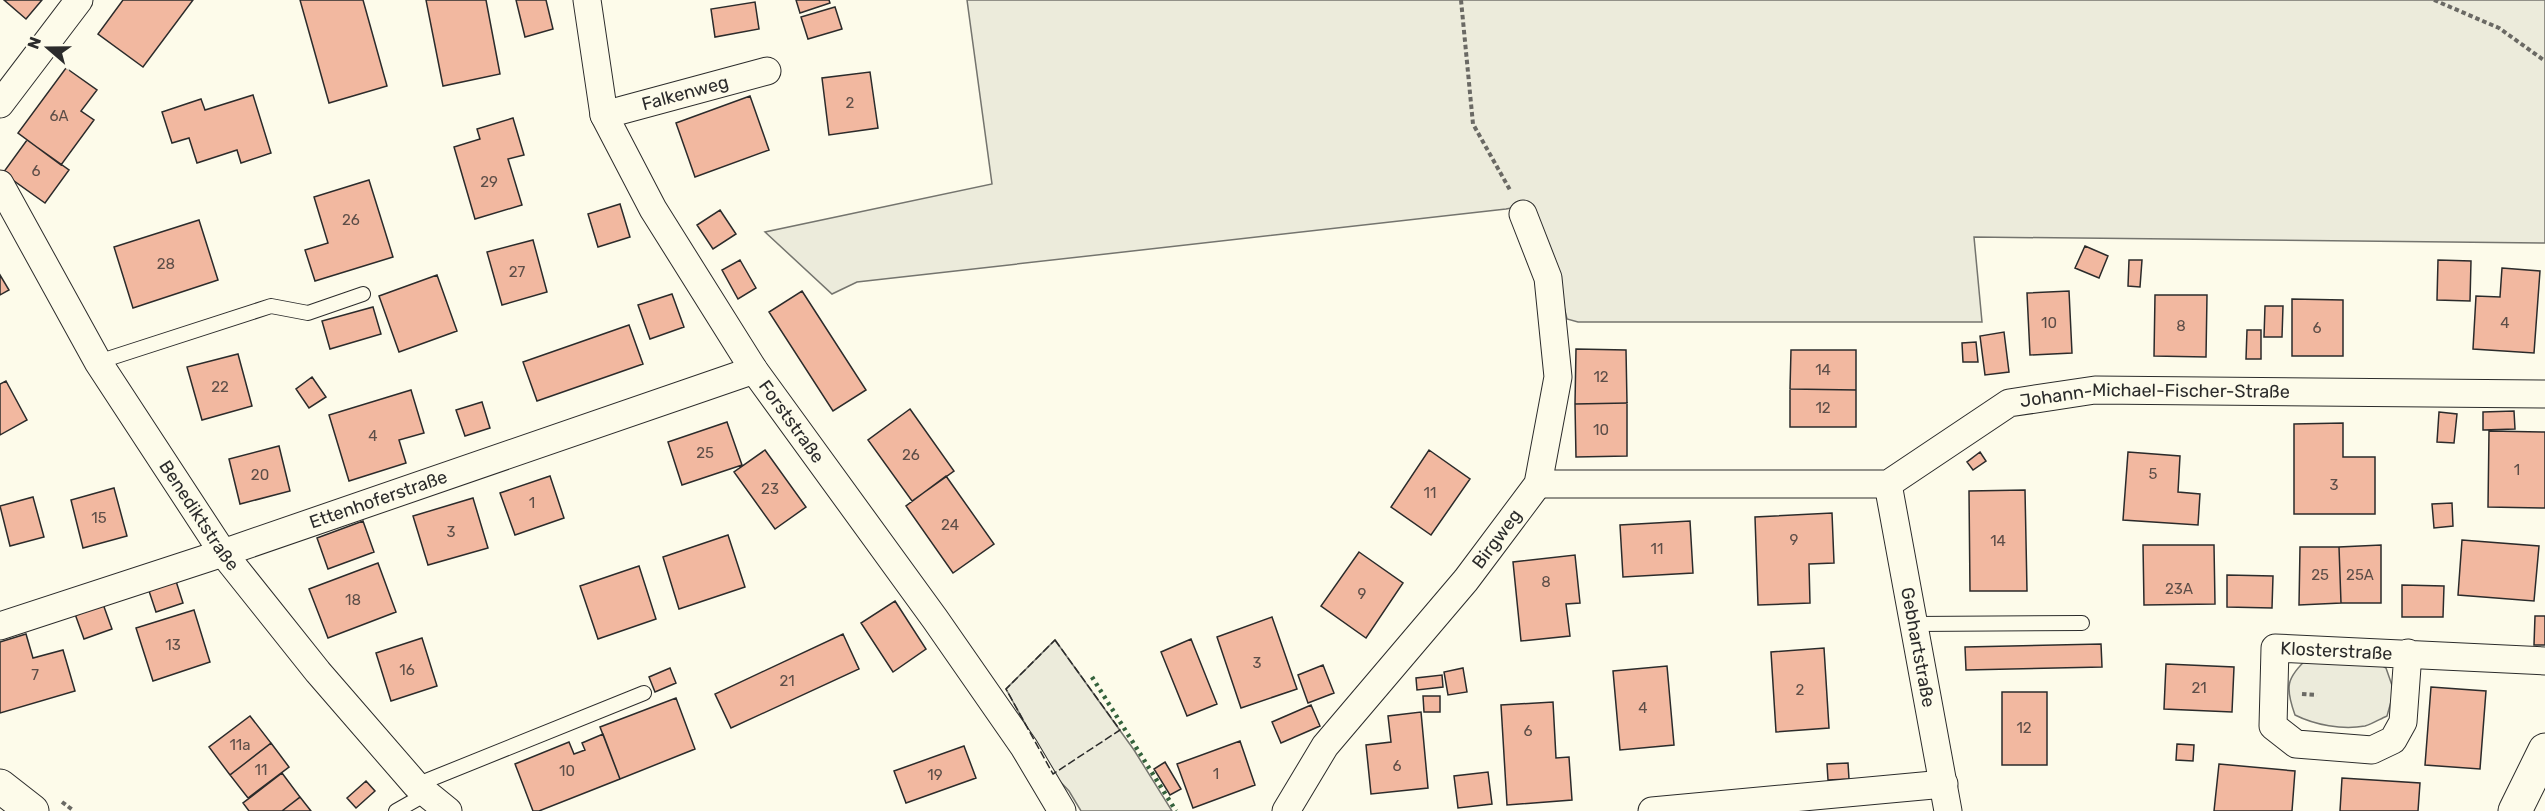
<svg xmlns="http://www.w3.org/2000/svg" width="2545" height="811" viewBox="0 0 2545 811" font-family="Rubik,sans-serif">
<rect width="100%" height="100%" fill="#fdfbea"/>
<path fill="#ecebdb" stroke="#74746e" stroke-width="1.5" d="M967,0h1578v243l-571,-6 8,85h-404l-11,-3 -10,-40 -30,-74 -21,4 -649,73 -25,12 -67,-62 227,-48z
M1055,640l79,110 38,61h-91l-12,-20 -16,-17 -47,-85z
M2308,658l65,2 13,8 8,23 -7,25c-7,3 -15,8 -22,10 -23,4 -50,-1 -70,-11 -10,-28 -9,-37 13,-57z"/>
<path fill="#f2b8a0" stroke="#2b2b2b" stroke-width="1.5" d="M4,0h38l-16,19z
M123,0h70l-50,67 -45,-33z
M300,0h63l24,86 -58,17z
M426,0h60l14,74 -57,12z
M516,0h30l7,29 -28,8z
M796,0h33l1,3 -30,10z
M755,2l4,27 -44,8 -4,-28z
M835,7l7,22 -34,10 -7,-22z
M66,68l31,22 -16,21 13,9 -33,45 -43,-32z
M870,72l8,56 -49,7 -7,-57z
M253,95l18,58 -30,10 -4,-13 -40,13 -8,-25 -17,5 -10,-31 39,-13 4,11z
M750,96l19,54 -74,27 -19,-54z
M513,118l11,37 -16,4 14,46 -47,14 -21,-72 26,-8 -3,-10z
M27,140l42,30 -24,33 -42,-30z
M369,180l24,77 -78,24 -10,-31 23,-7 -14,-46z
M620,204l10,33 -32,10 -10,-33z
M720,210l16,24 -23,15 -16,-24z
M199,220l19,60 -85,28 -19,-61z
M533,240l14,52 -45,13 -15,-53z
M2085,246l23,10 -9,22 -24,-10z
M740,260l16,28 -18,11 -16,-29z
M2129,260h13l-2,27 -12,-1z
M2438,260l33,1 -1,40 -33,-1z
M2502,268l38,3 -6,82 -61,-4 3,-53 24,1z
M0,275l9,15 -9,5z
M437,275l20,56 -58,21 -20,-56z
M802,291l64,99 -33,21 -64,-99z
M2069,291l3,62 -42,2 -3,-62z
M672,294l12,33 -34,12 -12,-34z
M2155,295h52l-1,62 -52,-1z
M2292,299l51,1v56h-51z
M2265,306h18l-1,31h-18z
M373,307l8,27 -51,15 -8,-28z
M629,325l14,39 -106,37 -14,-39z
M2247,330h14v29h-15z
M2004,332l5,40 -24,3 -5,-39z
M1976,342l2,20h-15l-1,-19z
M1576,349l50,1 1,53 -52,1z
M1791,350h65v40l-66,-1z
M238,354l14,52 -50,14 -15,-53z
M312,377l14,20 -17,11 -13,-19z
M6,381l21,39 -27,15v-51z
M1790,389l66,1v37h-66z
M411,390l13,43 -25,7 7,23 -57,18 -20,-66z
M482,402l8,26 -25,8 -9,-26z
M1627,403v53l-51,1 -1,-53z
M910,409l44,62 -42,30 -44,-61z
M2514,411l1,18 -32,1v-18z
M2439,412l18,2 -3,29 -17,-1z
M727,422l15,43 -60,20 -14,-43z
M2343,423v34h32v57h-81v-90z
M2489,431l56,1v76l-57,-1z
M279,446l11,45 -50,13 -11,-45z
M765,450l41,57 -31,22 -41,-57z
M1429,450l41,29 -39,56 -40,-28z
M1980,452l6,9 -13,9 -6,-8z
M2128,452l52,4 -2,36 22,2 -2,31 -75,-5z
M550,476l14,42 -49,17 -15,-42z
M946,476l48,68 -41,29 -47,-67z
M114,488l13,48 -44,12 -12,-48z
M2025,490l2,101h-57l-1,-100z
M33,497l11,40 -34,9 -10,-40z
M473,498l15,50 -60,17 -15,-49z
M2452,503l1,23 -19,2 -2,-24z
M1832,513l2,50 -25,1 1,39 -52,2 -3,-88z
M363,521l11,31 -46,17 -11,-31z
M1690,521l3,52 -70,4 -3,-52z
M728,535l17,52 -66,22 -16,-52z
M2462,540l77,6 -5,55 -76,-6z
M2143,545h71l1,59 -71,1z
M2381,545v58h-40l-2,-56z
M2300,547h39l2,56 -42,2z
M1359,552l44,31 -37,55 -45,-32z
M1575,555l5,48 -14,1 4,32 -49,5 -8,-79z
M378,563l18,49 -68,26 -19,-49z
M639,566l17,53 -58,20 -18,-53z
M2227,575l46,1 -1,32 -45,-1z
M175,578l8,25 -27,9 -8,-24z
M2402,585l42,1 -1,31h-41z
M895,601l31,48 -33,23 -32,-49z
M103,604l9,25 -28,10 -9,-25z
M194,610l16,52 -57,19 -17,-53z
M2535,616h10v29h-11z
M1272,617l25,72 -56,19 -24,-71z
M26,634l7,24 30,-8 12,41 -75,22v-71z
M843,634l16,35 -128,59 -16,-34z
M422,638l15,48 -46,15 -15,-48z
M1191,639l26,65 -30,12 -26,-64z
M2101,644l1,23 -136,3 -1,-23z
M1824,648l5,80 -53,4 -5,-80z
M2166,664l68,3 -2,45 -68,-3z
M1323,665l11,28 -26,10 -10,-28z
M1667,666l7,79 -54,5 -7,-79z
M670,668l6,15 -21,9 -6,-15z
M1463,668l4,24 -19,3 -4,-23z
M1442,675l1,12 -26,3 -1,-12z
M2431,687l55,4 -6,78 -55,-4z
M2002,692h45v73h-45z
M1423,696h17v16h-16z
M676,698l19,51 -75,30 -20,-52z
M1553,702l3,56 13,-1 3,43 -65,5 -6,-100z
M1311,705l9,21 -39,17 -9,-21z
M1421,712l7,76 -57,6 -5,-49 25,-3 -3,-26z
M250,716l21,27 -41,32 -21,-28z
M603,734l17,45 -81,32h-6l-18,-47 54,-22 5,12 11,-4 -3,-7z
M1240,741l15,44 -62,23 -16,-44z
M271,743l18,24 -41,31 -18,-23z
M2177,744l17,1 -1,16 -17,-1z
M964,746l12,32 -70,25 -12,-32z
M1165,762l16,27 -11,6 -16,-26z
M1848,763l1,16 -21,1 -1,-16z
M2219,764l76,7 -3,40h-78z
M1488,772l4,32 -34,4 -4,-32z
M282,773l18,24 -18,14h-33l-6,-8z
M2342,778l78,5 -2,28h-78z
M366,781l9,10 -19,17 -9,-10z
M300,797l11,14h-29z"/>
<g fill="none" stroke-linecap="round" stroke-linejoin="round">
<g stroke="#2b2b2b" stroke-width="16">
<path id="lane" d="M98,362l173,-56 37,7 55,-19
M1914,624l168,-1
M416,785l228,-92
M396,811l30,-17"/>
</g>
<g stroke="#2b2b2b" stroke-width="29">
<g id="street">
<path id="s1" d="M587,0l17,115 49,94 101,161 181,249 89,128 38,64"/>
<path d="M0,104l79,-104"/>
<path id="s2" d="M604,115l163,-44"/>
<path id="s3" d="M0,184l98,178 125,191 95,119 98,113 32,26"/>
<path id="s4" d="M1538,484h350l121,-81 86,-13 450,4"/>
<path id="s5" d="M1888,484l60,327"/>
<path id="s6" d="M0,626l223,-73 531,-183"/>
<path id="s7" d="M2408,653l-5,69 -10,18 -21,10 -76,-6 -23,-18 2,-78 270,13"/>
<path id="s8" d="M1286,811l39,-65 141,-166 72,-96 20,-107 -10,-99 -25,-64"/>
<path d="M1652,811l292,-27"/>
</g>
</g>
<g stroke="#2b2b2b" stroke-width="35">
<path id="secondary" d="M2515,811l30,-61"/>
</g>
<g stroke="#2b2b2b" stroke-width="35">
<path id="primary" d="M0,786l32,25"/>
</g>
<path stroke="#6a6964" stroke-width="4" stroke-dasharray="4.5 3" stroke-linecap="butt" d="M1461,0l12,124 37,66
M2434,0l65,28 46,33
M2302,694l15,1
M62,802l12,9"/>
<use href="#lane" stroke="#fdfbea" stroke-width="14"/>
<use href="#street" stroke="#fdfbea" stroke-width="27"/>
<use href="#secondary" stroke="#fdfbea" stroke-width="33"/>
<use href="#primary" stroke="#fdfbea" stroke-width="33"/>
<path stroke="#34623c" stroke-width="4.5" stroke-dasharray="3 4.5" stroke-linecap="butt" d="M1092,677l84,134"/>
<path stroke="#2b2b2b" stroke-width="1.5" stroke-dasharray="8 3" stroke-linecap="butt" d="M1055,640l65,90 -67,44 -47,-85z"/>
</g>
<g text-anchor="middle" stroke-width="4.5" stroke-linejoin="round" paint-order="stroke">
<g font-size="15" fill="#5d4e48">
<text x="850" y="108">2</text>
<text x="59" y="121">6A</text>
<text x="36" y="176">6</text>
<text x="489" y="187">29</text>
<text x="351" y="225">26</text>
<text x="166" y="269">28</text>
<text x="517" y="277">27</text>
<text x="2049" y="328">10</text>
<text x="2505" y="328">4</text>
<text x="2181" y="331">8</text>
<text x="2317" y="333">6</text>
<text x="1823" y="375">14</text>
<text x="1601" y="382">12</text>
<text x="220" y="392">22</text>
<text x="1823" y="413">12</text>
<text x="1601" y="435">10</text>
<text x="373" y="441">4</text>
<text x="705" y="458">25</text>
<text x="911" y="460">26</text>
<text x="2517" y="475">1</text>
<text x="2153" y="479">5</text>
<text x="260" y="480">20</text>
<text x="2334" y="490">3</text>
<text x="770" y="494">23</text>
<text x="1430" y="498">11</text>
<text x="532" y="508">1</text>
<text x="99" y="523">15</text>
<text x="950" y="530">24</text>
<text x="451" y="537">3</text>
<text x="1794" y="545">9</text>
<text x="1998" y="546">14</text>
<text x="1657" y="554">11</text>
<text x="2320" y="580">25</text>
<text x="2360" y="580">25A</text>
<text x="1546" y="587">8</text>
<text x="2179" y="594">23A</text>
<text x="1362" y="599">9</text>
<text x="353" y="605">18</text>
<text x="173" y="650">13</text>
<text x="1257" y="668">3</text>
<text x="407" y="675">16</text>
<text x="35" y="680">7</text>
<text x="787" y="686">21</text>
<text x="2199" y="693">21</text>
<text x="1800" y="695">2</text>
<text x="1643" y="713">4</text>
<text x="2024" y="733">12</text>
<text x="1528" y="736">6</text>
<text x="240" y="750">11a</text>
<text x="1397" y="771">6</text>
<text x="261" y="775">11</text>
<text x="567" y="776">10</text>
<text x="1216" y="779">1</text>
<text x="935" y="780">19</text>
</g>
<g font-size="18" fill="#2b2b2b" stroke="#fdfbea">
<text dy="6" stroke="none"><textPath href="#s2" startOffset="84">Falkenweg</textPath></text>
<text dy="6" stroke="none"><textPath href="#s4" startOffset="642">Johann-Michael-Fischer-Straße</textPath></text>
<text dy="6" stroke="none"><textPath href="#s1" startOffset="476">Forststraße</textPath></text>
<text dy="6" stroke="none"><textPath href="#s6" startOffset="399">Ettenhoferstraße</textPath></text>
<text dy="6" stroke="none"><textPath href="#s3" startOffset="387">Benediktstraße</textPath></text>
<text dy="6" stroke="none"><textPath href="#s8" startOffset="345">Birgweg</textPath></text>
<text dy="6" stroke="none"><textPath href="#s5" startOffset="166">Gebhartstraße</textPath></text>
<text dy="6" stroke="none"><textPath href="#s7" startOffset="358">Klosterstraße</textPath></text>
</g>
</g>
<g transform="translate(48 48) rotate(290)" stroke="#fdfbea" stroke-width="4.5" paint-order="stroke">
<path d="M0-4.5L10 22L0 15L-10 22Z" fill="#2b2b2b"/>
<text y="-9" font-size="16" font-weight="bold" text-anchor="middle" fill="#2b2b2b">N</text>
</g>
</svg>
